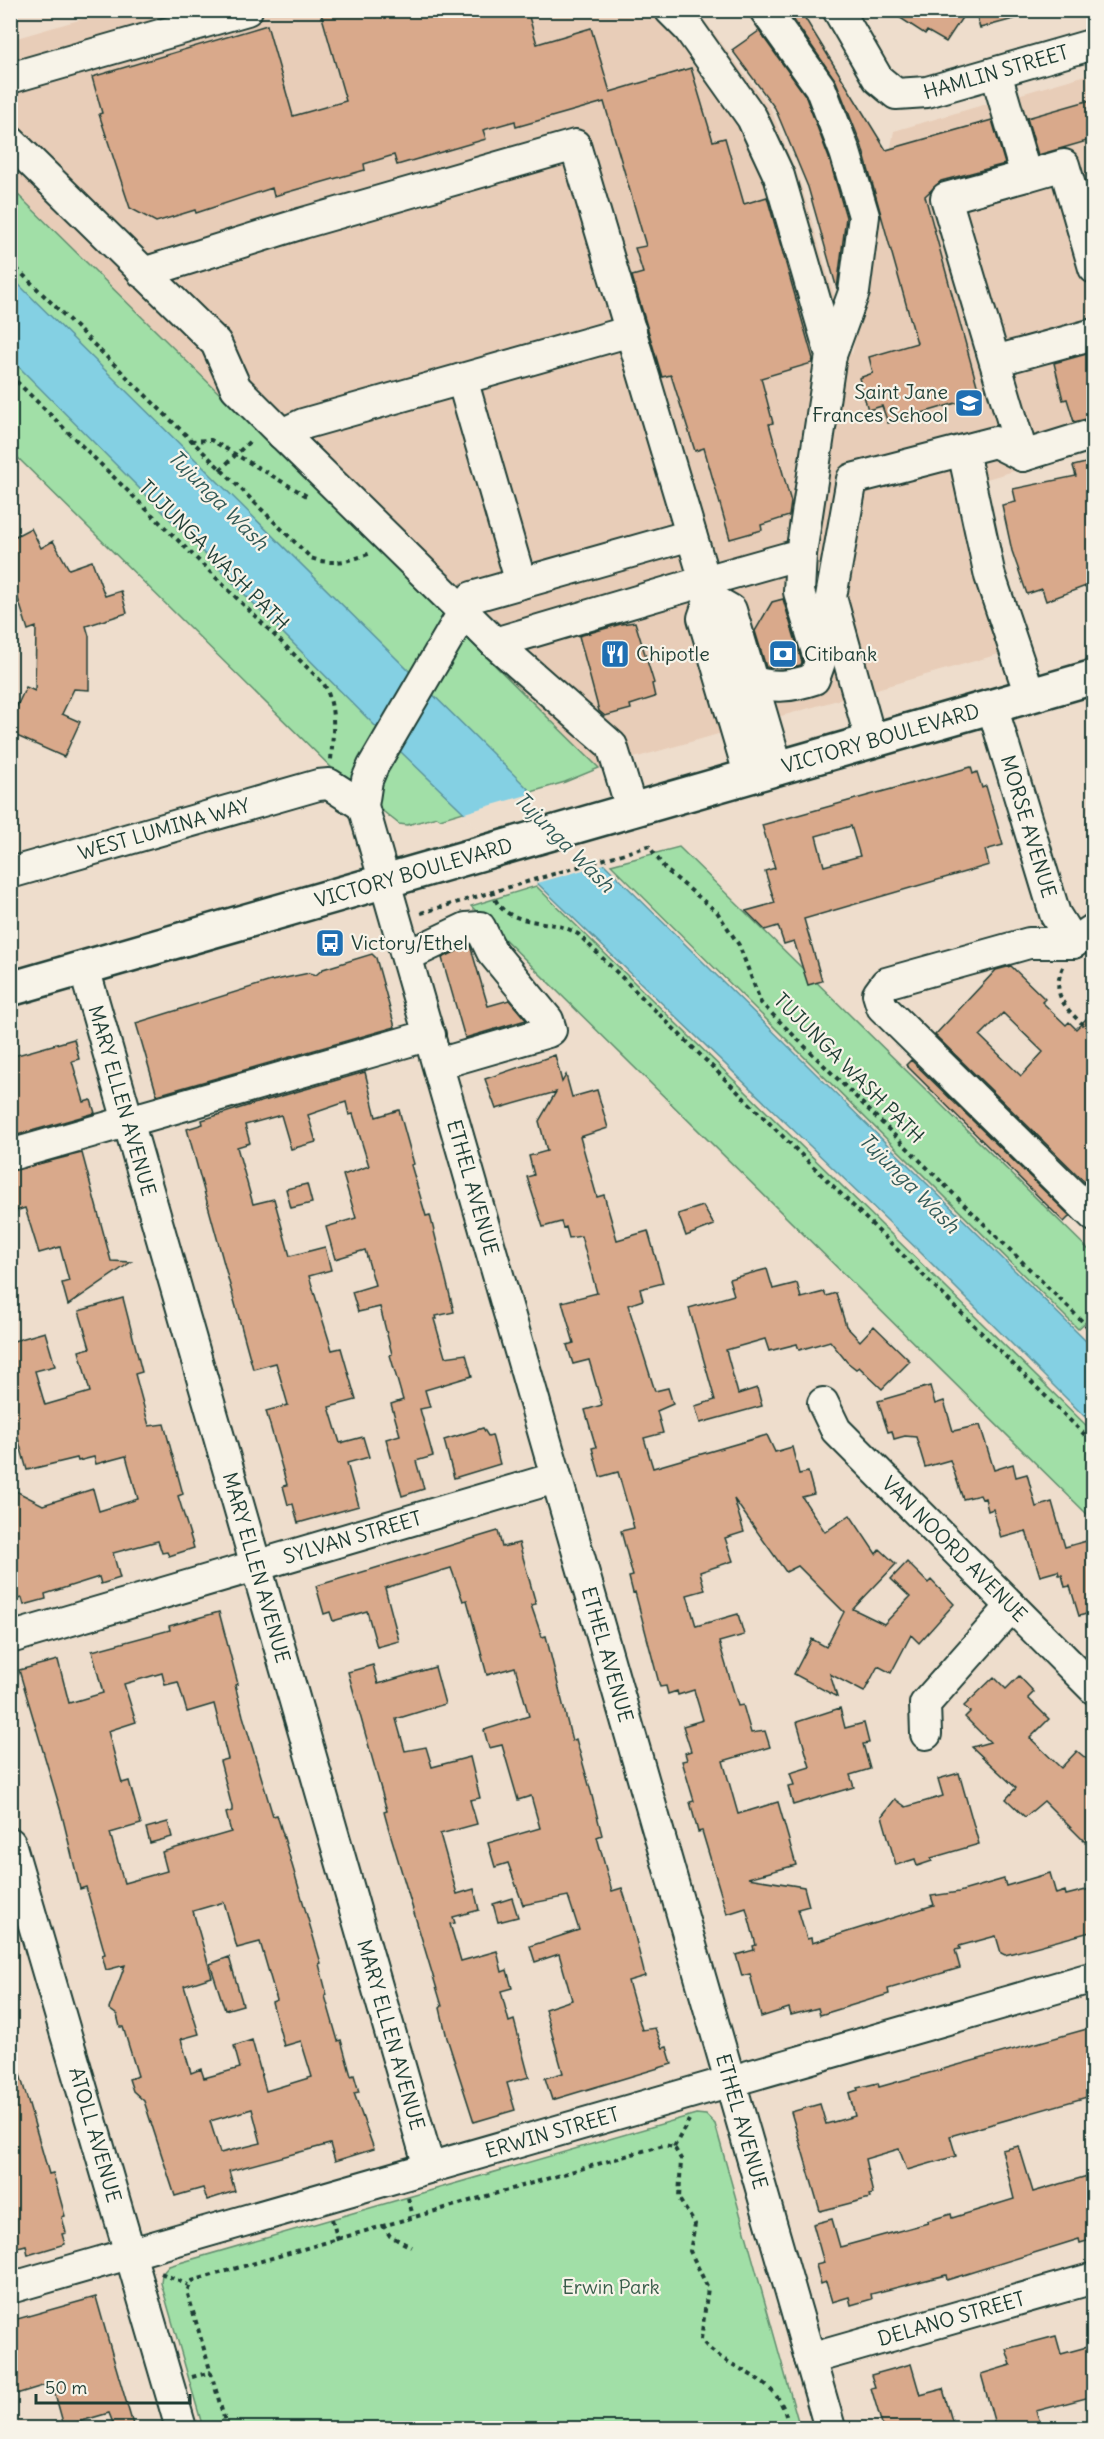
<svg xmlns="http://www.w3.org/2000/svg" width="1104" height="2439" viewBox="0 0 1104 2439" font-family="Delius,sans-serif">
<rect width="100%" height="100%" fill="#edc"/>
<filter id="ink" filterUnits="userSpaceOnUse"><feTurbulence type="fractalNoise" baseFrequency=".0167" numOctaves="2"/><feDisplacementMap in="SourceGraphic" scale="12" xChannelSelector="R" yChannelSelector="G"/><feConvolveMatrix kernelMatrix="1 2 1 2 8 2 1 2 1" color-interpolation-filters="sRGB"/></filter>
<g filter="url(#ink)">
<path fill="#e8cdb8" d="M113,10l584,1 74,98 30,76 51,170 42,-224 199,-58v375l-113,33 15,73 36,91 -432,123 -588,-581 -1,-147z"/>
<path fill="#a1dfa7" stroke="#608e6e" stroke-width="1.5" d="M10,187l589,581 -34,14 -125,37 -3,-2 -30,8 -8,-1 -55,-44 -333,-329z
M679,847l414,407v61l-15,14 -467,-464z
M536,886l557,546v88l-622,-614z
M696,2114l10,1 9,9 85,304h-597l-42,-145 1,-9 7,-8z"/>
<path fill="#84d0e3" stroke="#5c959d" stroke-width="1.5" d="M10,276l1083,1072v77l-175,-175 -517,-498 -390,-393z"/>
<path fill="#edc" d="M537,792l71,71 -74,21 -73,-70z"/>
<path fill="#d9a98b" stroke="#1f3d34" stroke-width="1.5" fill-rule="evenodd" d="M320,10h207l10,34 54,-16 19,64 81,-24 22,73 12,-3 19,66 23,-7 46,162 -1,4 -51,15 12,45 -4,1 22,78 -2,14 -28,9 1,5 -32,9 -26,-91 -9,3 -24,-76 -9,2 -30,-101 11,-3 -8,-25 11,-2 -42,-144 -88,25 -1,-6 -32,9 3,9 -89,26 -3,-10 -30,9 1,6 -91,26 -2,-8 -76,25 -1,-3 -39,12 -26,-14 -31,-94 3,-1 -10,-36 175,-52 26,91 53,-15z
M787,10h13l86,140 106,-30 13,44 -64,17 -16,15 55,200 -92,27 -6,-17 -14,4 -9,-32 14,-5 -4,-16 48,-14 -55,-196 -26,-66z
M888,10h79l-21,32 -19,-11 -2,3z
M975,10h49l1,6 -45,12z
M759,31l46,64 24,63 17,59 -9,72 -29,-102 -33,-79 -43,-58z
M1094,99v40l-56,16 -11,-37z
M1094,352v65l-20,5 -7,-23 -4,1 -9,-37z
M1094,461v122l-48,18 -4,-12 -15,5 -15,-43 -10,-46 14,-3 -3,-13 63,-13 -3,-10z
M31,528l10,20 12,-7 16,28 23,-8 13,35 16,-5 6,22 -41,13 3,10v54l-15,-1 -12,25 18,8 -16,35 -54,-24v-12l16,-34 9,4 1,-64 -8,3 -14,-44 -4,2v-49z
M783,599l19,63 -1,3 -13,3 -22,-1 -11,-36 17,-29z
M635,622l19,61 -2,1 3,13 -25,8 1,4 -26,7 -6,-5 -20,-75 42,-12z
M971,767l2,7 4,-2 5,16 4,-2 17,59 -18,5 4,15 -185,54 18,62 -14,4 -14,-44 -10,3 -6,-18 -13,4 -19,-19 29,-8 -10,-32 10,-3 -13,-43zM851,826l9,30 -36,10 -8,-30z
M470,945l18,61 21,-6 17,20 -61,18 -23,-80z
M372,954l4,4 19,69 -238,68 -21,-72 135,-42 38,-8 7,2 7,-6z
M1011,966l34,33 -3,3 24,23 3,-3 7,7 18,-18v180l-159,-156 61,-65zM1003,1013l40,39 -22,24 -41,-40z
M74,1039l5,20 -7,2 12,41 7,-2 4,13 -85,24v-80z
M555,1055l7,27 4,-7 6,22 25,-7 11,38 -28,9 17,60 7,-2 13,45 31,-9 15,52 -23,6 3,11 -15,5 27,86 13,-3 5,16 -16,7 6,22 -19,5 9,30 114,-33 8,17 17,-5 7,27 9,-2 6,22 -12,3 23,35 25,-17 26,39 4,-5 16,15 -43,45 31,15 26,-27 -19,-18 16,-17 21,21 3,-3 23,24 -35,39 -8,-8 -20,38 -13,-7 -14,26 -34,-18 7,23 -43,-23 18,-35 14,8 18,-35 -46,-46 -12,6 -52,-73 10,33 -19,6 8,23 -33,11 5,18 -18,5 9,31 42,-12 6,21 -25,7 19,64 5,-1 8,28 14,-2 5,16 -47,14 15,53 40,-12 18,63 -48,13 56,9 5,19 -11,3 9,30 4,-1 1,5 122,-38 -3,-9 28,-4 45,-13 2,7 44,-13 6,21 9,-3 1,4 28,-7v43l-89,24 -4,-2 -5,-17 -37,10 1,3 -5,1 5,18 -72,21 1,5 -69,21 -2,-7 -27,7 -2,-7 -28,9 -11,-43 -8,2 -6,-21 18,-5 -1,-4 3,-1 -10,-37 -19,6 -25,-83 -4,1 -8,-30 4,-1 -12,-40 5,-1 -2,-7 6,-2 -8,-25 20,-6 -9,-30 -16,5 -1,-4 -9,3 -2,-8 -6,1 -25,-95 -2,1 -4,-16 4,-1 -12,-45 13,-3 -16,-56 -18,5 -8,-29 4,-1 -11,-37 17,-5 -13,-45 -16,4 -6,-19 7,-2 -12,-41 35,-9 -16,-57 -12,2 -3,-11 -3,1 -2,-6 -18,5 -16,-50 7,-2 -5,-19 18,-5 -8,-30 17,-29 -60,17 -11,-30z
M911,1060l159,156 -6,6 -158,-157z
M365,1072l11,45 23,-7 15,54 -3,1 15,51 4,-1 24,97 -18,4 1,3h-3l11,38 21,-3 6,22 -47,14 5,17 -10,2 13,47 -17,5 8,28 -22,7 -16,-57 14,-4 -9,-31 12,-4 -13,-45 2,-1 -12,-47 -22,5 -6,-20 23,-7 -10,-35 -30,9 -9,-32 30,-9 -13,-43 26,-9 -16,-52 -4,1 -3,-13 -38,13 8,27 -25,7 -10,-34 -36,10 5,18 -13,4 16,57 21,-5 16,57 35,-9 6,23 -22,6 23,74 9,-2 15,52 -27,7 11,36 23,-6 6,20 -22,6 12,43 -61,17 -5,-19 -5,1 -5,-19 4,-1 -21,-74 22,-6 -12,-42 -23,6 -66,-240 16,-5 -1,-4 48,-15z
M82,1153l29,108 20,1 -63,43 -6,-22 7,-2 -9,-34 -21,6 -14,-45 -15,5v-42z
M307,1184l5,19 -21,5 -5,-19z
M703,1206l11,19 -28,11 -8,-22z
M767,1269l6,20 24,-6 4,15 23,-6 2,4 10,-3 10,33 14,15 14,-15 36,35 -28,28 -23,-22 -3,2 -9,-7 -17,-21 -31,9 -2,-6 -28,7 -4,-12 -39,11 12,44 19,-6 5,18 -62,17 -5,-17 20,-6 -26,-92 45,-13 -5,-16z
M123,1298l19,74 -7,2 14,52 15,-2 19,70 -5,2 16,52 -25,8 -2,-4 -5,1 -4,-12 -45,12 7,25 -19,6 -2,-7 -54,17 1,5 -22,6 -2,-7 -12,4v-114l33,17 50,-16 6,22 39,-12 -12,-43 -30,8 -2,-7 -16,4 -1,-3 -50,12 -9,-32 -8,2v-98l35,-10 10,34 -20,5 10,34 45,-13 -11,-41 11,-3 -11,-37z
M930,1386l5,18 9,-3 9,30 27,-6 14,45 19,-6 3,13 11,-3 9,33 16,-5 13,45 25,-7 4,10v62l-15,4 -9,-30 -5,1 -3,-12h-3l-1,-4 -18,5 -14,-45 -25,7 -8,-29 -5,2 -3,-13 -3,1 -2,-4 -17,4 -13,-39 -25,7 -9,-30 -11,-1 -11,3 -2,-8 -4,1 -10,-31z
M483,1428l5,8 4,-1 8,29 -46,14 -10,-38z
M498,1531l4,16 17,-4 17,61 -5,1 11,32 4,-1 26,105 4,-2 15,53 11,43 -5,2 15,54 10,-3 5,16 18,72 -17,5 14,49 13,-2 8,20 4,-1 5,17 -120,36 -7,-22 18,-5 -18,-64 27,-9 -13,-46 -24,8 -5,-16 49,-16 -11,-34 -45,9 -15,-42 -13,4 -7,-24 52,-15 -9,-32 -13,4 -16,-55 -13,3 -5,-18 45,-14 -14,-49 -28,8 -20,-75 -4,1 -12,-33 -66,20 14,53 -22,6 -10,-36 -34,10 -3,-9 -6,2 -8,-28z
M219,1612l19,72 -3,1 8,31 30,100 4,-1 8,26 36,122 -2,1 8,31 -2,1 13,45 3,-1 10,36 3,-1 5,17 -5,1 20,56 -39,12 -5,-17 -101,27 6,20 -28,9 -4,-12 -28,8 -31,-95 -11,-10 -4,-12 9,-3 -15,-49h-3l-3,-12 -8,-6 16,-44 -19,5 -4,-15 3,-1 -19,-67 -6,2 -18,-74 -43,-145 39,-10 11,43 34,-10 -11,-42 78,-21 -1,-4zM162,1673l3,12 13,-3 9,30 27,-8 14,55 -8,2 12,46v4l-6,2 5,19 -69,20 5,19 -43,12 -14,-50 31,-9 -12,-43 -7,2 -14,-52 28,-9 -12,-38zM224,1902l13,46 23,-6 17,58 -5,2 12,44 17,-5 11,36 -46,14 -14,-51 -18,6 6,22 -36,10 -3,-9 -10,4 -10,-34 18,-5 -15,-48 28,-9 -19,-66zM252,2109l9,34 -41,10 -10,-32z
M373,1665l5,19 57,-17 10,37 -49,15 9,32 21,-4 6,20 38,-10 10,41 -10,2 7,24 -37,10 17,60 17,-5 5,21 -26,7 2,6 -5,1 11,37 36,-10 5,21 5,-2 5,18 -11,3 8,31 5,-2 15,57 -22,6 8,27 -41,12 -27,-84 -7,-30 2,-2 -55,-183 -3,-11 3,-1 -39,-139z
M1019,1676l15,16 -6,6 21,21 -19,19 31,30 16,-17 17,14v68l-9,9 -41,-41 -19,16 -19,-18 10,-11 -44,-41 18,-5 -25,-25 5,-5 -6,-6 30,-29 12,12z
M840,1708l5,20 19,-5 5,20 -6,1 7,25 -20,6 4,12 -61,18 -5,-19 6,-1 -4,-12 20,-6 -13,-45z
M959,1773l20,71 -48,14 1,3 -15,5 -2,-7 -19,6 -14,-49 13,-17 11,8 37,-11 -5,-17z
M168,1822l4,15 -22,6 -4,-15z
M512,1898l6,19 -20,5 -5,-18z
M229,1957l14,48 -18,5 -15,-46z
M1094,2027v68l-144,41 6,20 -49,14 -8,-21 -34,10 8,35 -4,1 1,3 -50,13 -29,-99 29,-8 6,20 29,-8 -6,-23 9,-3 -1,-2 21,-5 1,4z
M15,2057l34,117 4,-1 12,43 -3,1 4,16 -4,1 3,10 -37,11 -2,-10 -16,4v-21l5,-1 -5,-14v-155z
M1019,2146l14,46 61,-18v65l-14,4 -1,-4 -132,41 -1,-5 -75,19 1,5 -21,6 -2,-8 -17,5 -6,-20 -5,2 -5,-19 8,-2 -11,-39 19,-5 8,28 88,-24 -1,-2 24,-7 1,4 62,-19 -12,-49z
M96,2297l17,60 21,71h-19l-6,-15 -45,13 -12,-43 -42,13v-75z
M1056,2336l5,18 33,-9v38h-3l3,13 -58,15 6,17h-46l-15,-54 30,-9 -5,-16z
M911,2364l9,31 23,-6 11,39h-71l-12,-40 4,-1 -4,-12z"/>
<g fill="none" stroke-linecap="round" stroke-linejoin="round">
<g stroke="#1f3d34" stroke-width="34">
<g id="minor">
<path d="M670,10l19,19 63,89 27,58 52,179 -30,199 -96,27 5,17 -7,20 47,159"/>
<path d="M765,10l55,77 25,65 19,64 -10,76 -23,63"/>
<path id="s1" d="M838,10l40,69 18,15 31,-2 167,-48"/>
<path d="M996,73l30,103 -80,22 77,258"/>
<path d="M10,78l237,-68"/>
<path d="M10,141l206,202 20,45 46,46 213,209 117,103 20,65"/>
<path d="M1026,176l38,-11 30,103"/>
<path d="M143,273l160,-50 272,-78 130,436 -210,62"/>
<path d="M995,361l99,-27"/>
<path d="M462,379l59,204"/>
<path d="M282,434l21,-10 328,-93"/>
<path d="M963,451l27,125 40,119"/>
<path id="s2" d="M691,535l-219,62 -99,169 -6,14 -4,26 467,1622"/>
<path d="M710,598l21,12 47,159"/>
<path d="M752,681c21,8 41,5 62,-2l6,-17 -21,-70 2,-38"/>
<path id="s3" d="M992,706l63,208 18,29"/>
<path d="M871,741l-40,-144 21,-118 143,-37 28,14 71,-22"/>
<path id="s4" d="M10,873l308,-88 11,-1 34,22"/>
<path d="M1094,929l-21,14h-44l-143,40 -8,11 4,13 212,209"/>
<path d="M407,956l59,-28 14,-1 12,25 56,68 3,10 -3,2 -110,32"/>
<path id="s5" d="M84,968l345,1199"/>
<path d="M14,1154l416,-119"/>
<path id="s6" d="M823,1403l13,27 258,259"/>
<path id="s7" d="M10,1638l545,-160"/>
<path d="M926,1734l-1,-30 86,-97"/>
<path id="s8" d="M10,1843l171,585"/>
<path id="s9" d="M10,2288l1084,-311"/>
<path id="s10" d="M810,2359l284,-81"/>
</g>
</g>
<g stroke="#1f3d34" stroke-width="38">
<g id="major">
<path id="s11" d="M10,989l1084,-312"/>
</g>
</g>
<path stroke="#1f3d34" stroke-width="4" stroke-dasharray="4.5 4.5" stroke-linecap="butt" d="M10,262l301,296c23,8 38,3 60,-5
M10,375l314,309c13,25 9,48 7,76
M191,441l20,-1 99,58
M220,470l32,-31
M492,891c11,40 57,24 86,43l516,510
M421,913l228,-67 16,23 52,43 22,33 22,58 333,330
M1063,967c-15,32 9,46 31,68
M674,2147l15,-27
M408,2198l5,18
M332,2219l7,25
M383,2225l7,11 21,11
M161,2273l27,12
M192,2377l19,-5
M227,2428l-40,-137 5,-10 472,-136 10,2 7,12 -2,40 16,25 -5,27 18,37 -7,51c24,34 83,34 87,89"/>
<use href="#minor" stroke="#f7f3e8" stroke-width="30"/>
<use href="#major" stroke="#f7f3e8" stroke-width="33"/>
</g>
</g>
<defs>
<g id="school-square" transform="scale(1.5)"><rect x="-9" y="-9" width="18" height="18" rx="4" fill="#1f6fb2" stroke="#f7f3e8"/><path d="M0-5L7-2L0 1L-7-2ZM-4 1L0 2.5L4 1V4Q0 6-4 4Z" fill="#fff"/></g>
<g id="restaurant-square" transform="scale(1.5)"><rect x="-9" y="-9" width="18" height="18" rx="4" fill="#1f6fb2" stroke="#f7f3e8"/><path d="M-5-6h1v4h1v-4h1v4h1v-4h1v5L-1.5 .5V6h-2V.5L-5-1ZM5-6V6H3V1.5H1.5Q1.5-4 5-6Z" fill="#fff"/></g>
<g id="bank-square" transform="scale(1.5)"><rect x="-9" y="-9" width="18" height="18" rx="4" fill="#1f6fb2" stroke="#f7f3e8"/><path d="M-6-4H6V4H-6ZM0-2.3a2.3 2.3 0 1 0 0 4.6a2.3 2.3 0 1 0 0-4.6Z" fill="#fff"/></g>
<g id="bus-square" transform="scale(1.5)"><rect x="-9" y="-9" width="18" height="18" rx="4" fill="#1f6fb2" stroke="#f7f3e8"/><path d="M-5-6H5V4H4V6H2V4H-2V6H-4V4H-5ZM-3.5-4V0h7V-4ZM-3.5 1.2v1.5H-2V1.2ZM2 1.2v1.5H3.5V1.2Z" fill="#fff"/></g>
</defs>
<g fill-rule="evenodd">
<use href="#school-square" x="969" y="403"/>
<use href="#restaurant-square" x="615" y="654"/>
<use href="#bank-square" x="783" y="654"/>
<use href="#bus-square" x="330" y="943"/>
</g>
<g text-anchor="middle" stroke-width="4.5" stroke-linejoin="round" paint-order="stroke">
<g font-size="20" fill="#1f3d34" stroke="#f7f3e8">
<text dy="7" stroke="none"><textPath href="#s1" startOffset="206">HAMLIN STREET</textPath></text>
<text transform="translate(214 555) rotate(45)" y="7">TUJUNGA WASH PATH</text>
<text dy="7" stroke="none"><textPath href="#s11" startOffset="906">VICTORY BOULEVARD</textPath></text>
<text dy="7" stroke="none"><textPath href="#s3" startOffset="126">MORSE AVENUE</textPath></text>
<text dy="7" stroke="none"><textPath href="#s4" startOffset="160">WEST LUMINA WAY</textPath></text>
<text dy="7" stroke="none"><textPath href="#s11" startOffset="420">VICTORY BOULEVARD</textPath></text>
<text transform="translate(849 1068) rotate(45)" y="7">TUJUNGA WASH PATH</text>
<text dy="7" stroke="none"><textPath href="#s5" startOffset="138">MARY ELLEN AVENUE</textPath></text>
<text dy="7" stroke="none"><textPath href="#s2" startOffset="862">ETHEL AVENUE</textPath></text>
<text dy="7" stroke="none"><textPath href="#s7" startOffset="357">SYLVAN STREET</textPath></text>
<text dy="7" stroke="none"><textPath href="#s6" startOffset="198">VAN NOORD AVENUE</textPath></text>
<text dy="7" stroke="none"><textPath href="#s5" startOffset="624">MARY ELLEN AVENUE</textPath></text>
<text dy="7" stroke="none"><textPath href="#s2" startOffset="1348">ETHEL AVENUE</textPath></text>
<text dy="7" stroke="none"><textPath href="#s5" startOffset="1110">MARY ELLEN AVENUE</textPath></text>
<text dy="7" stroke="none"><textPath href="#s2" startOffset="1834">ETHEL AVENUE</textPath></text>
<text dy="7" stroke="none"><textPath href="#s9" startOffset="564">ERWIN STREET</textPath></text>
<text dy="7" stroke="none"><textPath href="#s8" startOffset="304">ATOLL AVENUE</textPath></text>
<text dy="7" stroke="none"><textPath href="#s10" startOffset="147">DELANO STREET</textPath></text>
</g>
<g font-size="20" fill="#1f3d34" stroke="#f7f3e8" text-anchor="start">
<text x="948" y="399" text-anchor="end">Saint Jane<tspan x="948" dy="23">Frances School</tspan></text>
<text x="636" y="661">Chipotle</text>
<text x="804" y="661">Citibank</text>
<text x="351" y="950">Victory/Ethel</text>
</g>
<g font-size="20" fill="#395d4b" stroke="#f7f3e8">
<text x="611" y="2294">Erwin Park</text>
</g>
<g font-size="21" font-style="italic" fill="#335a57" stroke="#f7f3e8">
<text transform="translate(218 500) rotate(45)" y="7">Tujunga Wash</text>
<text transform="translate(564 842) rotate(45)" y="7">Tujunga Wash</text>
<text transform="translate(909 1183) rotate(45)" y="7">Tujunga Wash</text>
</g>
</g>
<rect width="1104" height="2439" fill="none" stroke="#f7f3e8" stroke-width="36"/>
<rect x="18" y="18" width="1068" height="2403" fill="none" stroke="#1f3d34" stroke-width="2" filter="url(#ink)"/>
<path d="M36 2394v9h154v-9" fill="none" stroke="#1f3d34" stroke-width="3"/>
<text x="45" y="2394" font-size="18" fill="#1f3d34" stroke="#f7f3e8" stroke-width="4.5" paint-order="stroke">50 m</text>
</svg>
